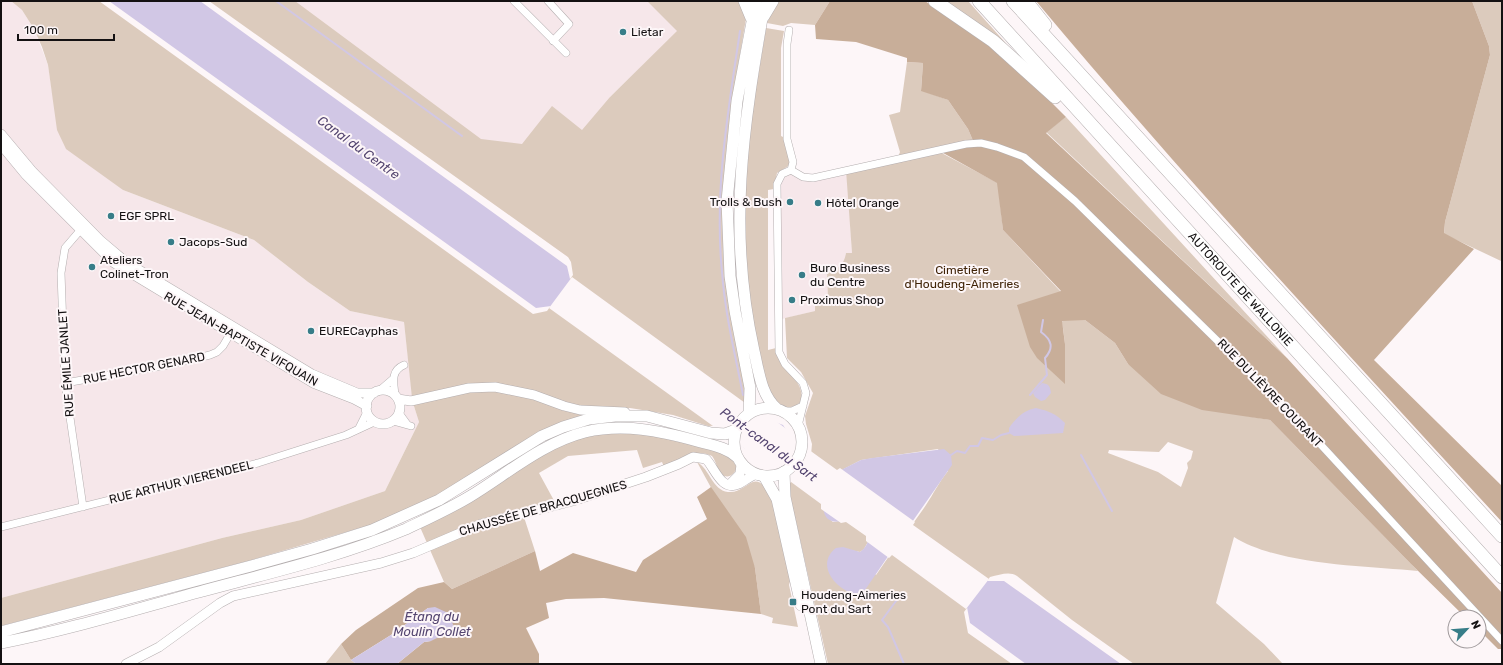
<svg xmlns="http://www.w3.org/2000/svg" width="1503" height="665" viewBox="0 0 1503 665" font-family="Rubik,sans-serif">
<rect width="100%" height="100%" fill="#fdf6f8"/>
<path fill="#f6e7ea" d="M1,1h10l11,9 12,19 14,36 4,27 71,98 131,50 54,42 42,29 54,11 9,81 6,19 -34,69 -84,29 -79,18 -221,60z
M215,1h432l31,30 -68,66 -42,160z
M847,172l5,81h-6l-1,8 -5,6 -13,4 1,29 -13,11 -33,8 -2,-132 2,-8 8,-5 6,2z"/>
<path fill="#dccbbd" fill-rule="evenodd" d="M11,1h88l434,313 14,-3 26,-36 -2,-13 -3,-5 -359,-256h86l186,138 41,5 30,-38 30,24 28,-33 67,-66 -30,-30h93l7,12 -11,65 -12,116 24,203 -16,28 -24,1 -35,-11 -43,-7 -43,1 -85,-23 -90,12 -8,-76 -54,-11 -42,-29 -54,-42 -131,-50 -57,-41 -9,-19 -9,-65 -6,-18 -8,-18 -12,-19z
M776,1h54l-15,24 -24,-2 -8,3 -16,-3z
M946,1h22l44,49z
M1472,1h30l-1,260 -57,-27 1,-12 45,-167 -1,-9z
M766,28l18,3 -3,17v88l4,2 5,27 -13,8 -3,16 -6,1v160l8,-2c3,25 30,29 25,54l-6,4 -9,2 -4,-1 -12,-13 -13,-46 -13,-92 2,-106z
M907,62l16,1 -2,27 27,10 20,29 6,14 -38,7 62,33 5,47 58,62 4,91v-39l-3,-24h23l30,23 13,21 119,52 23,4 148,151c-53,-5 -140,-6 -184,-34l-18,66 48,41 19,20h-149l-62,-44 -55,-44c-8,-5 -17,-1 -27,1l-26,35 4,21 44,31h-184l-40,-178 23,-31 1,-11 -6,-20 -1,-8 8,-23 -12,-21 -14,-14 -2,-40 30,-7v-9l13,-2 -1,-29c12,-2 17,-6 19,-18h6l-6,-83 52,-13 2,-5 -11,-37 11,-3zM1168,442l25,9 -2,8 -4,4 1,5 -7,19 -23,-15 -50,-19 1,-3 50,2zM938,449l10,22c-9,11 -14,22 -22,34 -16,24 -34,46 -50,70l-26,-25 10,2 4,-3 5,-9 -13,-22 -23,4 -7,-6 10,-43 25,-13z
M1066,117l221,241 -241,-226z
M497,390l100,23 -156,81 -64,29 -129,38 -247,65v-28l221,-60 79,-18 84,-29 34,-69 -6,-19 57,-12z
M642,433l75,18 14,7 6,9c-2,7 -10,14 -16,6 -4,-4 -5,-12 -9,-17 -17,-9 -33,4 -48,11l-2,-5 -19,6 -6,-18 -69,6 -29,17 18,33 -34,8 12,37 -83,38 -8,-7 -24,-55 130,-78 44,-15z
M697,462c13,7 15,28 31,30 20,2 26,-28 43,5l19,84 -1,4 9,42 -26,-4 1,-5 -12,-4 -6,-46z
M341,644l10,16 5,4h-31z"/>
<path fill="#c8ae99" d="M830,1h95l66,44 28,25 47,47 -20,16 241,225 215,235v56h-4l-19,-19v-13h-14l-54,-53 -141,-144 -68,-10 -41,-16 -33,-30 -13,-21 -30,-23 -23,1 3,23v40l-28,-26 -7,-11 -13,-42 44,-14 -58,-61 -6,-47 -61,-34 38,-6 -6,-14 -20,-29 -27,-9 2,-28 -16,-1v-4l-51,-16 -40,-3 -1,-14z
M1036,1h436l17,45 1,9 -45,167 -1,11 30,16 -100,111 128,126v36c-158,-172 -316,-342 -466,-521z
M711,487l35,50 9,31 6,46 -157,-16 -38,1 -20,4 3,15 -23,10 13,26v10h-142l27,-22 7,-1 -3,-33 -37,27 -40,25 -10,-16 15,-14 62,-42 26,-6 8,7 83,-38 5,20 33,-18 63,19 7,-12 64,-41 -10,-22z"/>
<path fill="#d1c7e5" d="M109,1h91l367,265 3,13 196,142 9,1 8,3 9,14 45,33 24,-12 11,-2 72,-9 7,6 1,10 -42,60 77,56h17l117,83h-95l-56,-41 -3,-16 -76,-55 -26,38 -10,4c-20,-5 -40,-30 -19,-46l7,-1 17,5c6,-4 9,-10 8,-17l-21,-15c-16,4 -24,1 -24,-17l-76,-53 -196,-144 -15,2 -11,-8z
M1042,383c7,1 8,3 9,10l-6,7 -4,1 -6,-4 -2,-4z
M1036,408c13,3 20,6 29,15l-2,10 -49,3 -5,-3v-5c7,-10 15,-18 27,-20z
M435,607l13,6 6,14 -7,6 -16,8 -7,1 -27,22h-41l-5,-4 40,-25 37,-27z"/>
<path fill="#fdf6f8" d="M572,277l195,142h6l19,14 2,6 43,31 3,-2 75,54 -2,3 76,54 -23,30 -74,-54 -3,3 -23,-17v-5l-20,-14 -5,1 -20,-14v-5l-49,-36h-8l-16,-12 -3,-7 -196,-141z"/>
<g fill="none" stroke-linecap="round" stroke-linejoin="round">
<path stroke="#d1c7e5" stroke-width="2" d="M276,1l186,135
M740,31c-12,80 -26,160 -18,241 3,42 13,82 21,123
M1030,395l17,-20 -2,-17c9,-10 7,-18 -4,-26l2,-12
M951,455l6,-4 8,2 5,-7h8l4,-8 11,2 8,-5 8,-2
M1081,455l31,56
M904,664l-16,-37 -6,-7 14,-19 9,-8"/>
<g stroke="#b4aeaf" stroke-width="8">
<path id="minor" d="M514,1l52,52
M548,1l21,23 -16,17
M789,30l-2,14v95l6,23 -2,8
M791,170l12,7 10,1 153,-34 15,-1 16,4 27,10 51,44 222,218 205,222
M791,170l-9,4 -5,10 2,168 6,12 18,19 3,10 -8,33
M65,383l103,-18 42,-10 7,-3 6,-6 10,-17
M379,391l14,-12
M395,395c-1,-12 -5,-24 9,-30
M782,411h10l11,-5
M399,413l8,11
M393,421l18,5
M359,428l8,-16
M83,507l-18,-124 -4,-110 4,-25 18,-21
M1,527l257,-64 88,-28 28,-13"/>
</g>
<g stroke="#b4aeaf" stroke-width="10">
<path id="tertiary" d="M1,134l31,37 68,69 26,22 186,112 45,19h17
M1,145l25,30 88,88 199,120 41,16 13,7
M366 407a17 17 0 1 1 34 0a17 17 0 1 1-34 0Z
M398,399l13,2 58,-13 26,-1 39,8 30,11 16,4 45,2
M730,484l10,-10 1,-10
M126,664l33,-17 61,-44 13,-7 148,-33 32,-10 68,-29 92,-23 73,-24 33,-13 14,-7 13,2c9,9 15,33 33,25 5,-3 11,-7 17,-10"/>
</g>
<g stroke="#b4aeaf" stroke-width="12">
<path id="primary" d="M784,472l1,25 36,167
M764,476l13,23 24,106"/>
</g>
<g stroke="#b4aeaf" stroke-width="12">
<path id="trunk" d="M744,1l7,17
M764,7c-21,120 -37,223 -10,344 5,21 7,44 23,58
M734 442a34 34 0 1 1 68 0a34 34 0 1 1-68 0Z
M749,413l1,-25 -15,-77 -5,-35 -3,-75 10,-100 19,-100
M1,632l250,-66 61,-17 60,-19 67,-30 103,-64 21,-9 26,-8 26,-3h32l64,17 14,1 11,-4
M1,643c67,-13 132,-33 198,-51 70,-19 140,-35 207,-63 21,-10 43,-20 63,-32 38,-23 73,-54 116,-65 39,-9 75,-1 112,9 14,4 29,6 40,16"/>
</g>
<g stroke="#b4aeaf" stroke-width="14">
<g id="motorway">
<path d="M935,1l58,40 62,56"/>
<path id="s1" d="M979,1l523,576"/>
<path d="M1013,1l489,535"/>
<path d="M1026,1l19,24"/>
<path d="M763,16l9,-15"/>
</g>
</g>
<use href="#minor" stroke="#fff" stroke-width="7"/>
<use href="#tertiary" stroke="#fff" stroke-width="9"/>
<use href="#primary" stroke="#fff" stroke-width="11"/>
<use href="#trunk" stroke="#fff" stroke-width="11"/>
<use href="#motorway" stroke="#fff" stroke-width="13"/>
</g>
<g fill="#377d88" stroke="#fdf6f8" stroke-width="1.5">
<circle cx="623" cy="32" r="4"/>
<circle cx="790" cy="202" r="4"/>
<circle cx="818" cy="203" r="4"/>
<circle cx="111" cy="216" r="4"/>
<circle cx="171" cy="242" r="4"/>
<circle cx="92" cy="267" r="4"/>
<circle cx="802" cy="275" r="4"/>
<circle cx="792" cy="300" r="4"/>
<circle cx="311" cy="331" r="4"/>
<rect x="789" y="598" width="8" height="8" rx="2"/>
</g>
<g text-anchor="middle" stroke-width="4" stroke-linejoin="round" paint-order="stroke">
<g font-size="12" fill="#141112" stroke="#fdf6f8" text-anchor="start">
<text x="631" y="36">Lietar</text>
<text x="782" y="206" text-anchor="end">Trolls &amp; Bush</text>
<text x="826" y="207">Hôtel Orange</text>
<text x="119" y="220">EGF SPRL</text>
<text x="179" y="246">Jacops-Sud</text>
<text x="100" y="264">Ateliers<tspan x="100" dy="14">Colinet-Tron</tspan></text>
<text x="810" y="272">Buro Business<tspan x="810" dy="14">du Centre</tspan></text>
<text x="800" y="304">Proximus Shop</text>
<text x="319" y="335">EURECayphas</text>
<text x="801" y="599">Houdeng-Aimeries<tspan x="801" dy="14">Pont du Sart</tspan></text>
</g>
<g font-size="12" fill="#3f2307" stroke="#fdf6f8">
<text x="962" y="274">Cimetière<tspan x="962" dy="14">d'Houdeng-Aimeries</tspan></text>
</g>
<g font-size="12" fill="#141112" stroke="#fdf6f8">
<text dy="4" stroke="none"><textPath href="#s1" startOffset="389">AUTOROUTE DE WALLONIE</textPath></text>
<text transform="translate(241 339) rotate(30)" y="4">RUE JEAN-BAPTISTE VIFQUAIN</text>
<text transform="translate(66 363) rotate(-94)" y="4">RUE ÉMILE JANLET</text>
<text transform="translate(144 368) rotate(-11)" y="4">RUE HECTOR GENARD</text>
<text transform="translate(1270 393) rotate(46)" y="4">RUE DU LIÈVRE COURANT</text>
<text transform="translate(181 482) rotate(-14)" y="4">RUE ARTHUR VIERENDEEL</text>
<text transform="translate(543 508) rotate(-16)" y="4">CHAUSSÉE DE BRACQUEGNIES</text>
</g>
<g font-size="13" font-style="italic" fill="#544570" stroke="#fdf6f8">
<text transform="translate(359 147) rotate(36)" y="5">Canal du Centre</text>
<text transform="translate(769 444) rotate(36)" y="5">Pont-canal du Sart</text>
<text x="432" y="621">Étang du<tspan x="432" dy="15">Moulin Collet</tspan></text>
</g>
</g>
<rect width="1503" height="665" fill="none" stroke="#141112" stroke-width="4"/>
<g transform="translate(1467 629) rotate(64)"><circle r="19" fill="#fdf6f8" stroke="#a09a9c"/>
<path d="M0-3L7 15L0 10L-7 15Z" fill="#377d88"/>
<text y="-6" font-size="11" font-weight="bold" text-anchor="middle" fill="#141112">N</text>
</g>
<path d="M18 34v6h96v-6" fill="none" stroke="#141112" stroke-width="2"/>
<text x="24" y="34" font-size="12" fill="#141112" stroke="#fdf6f8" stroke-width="3" paint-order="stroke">100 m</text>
</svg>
